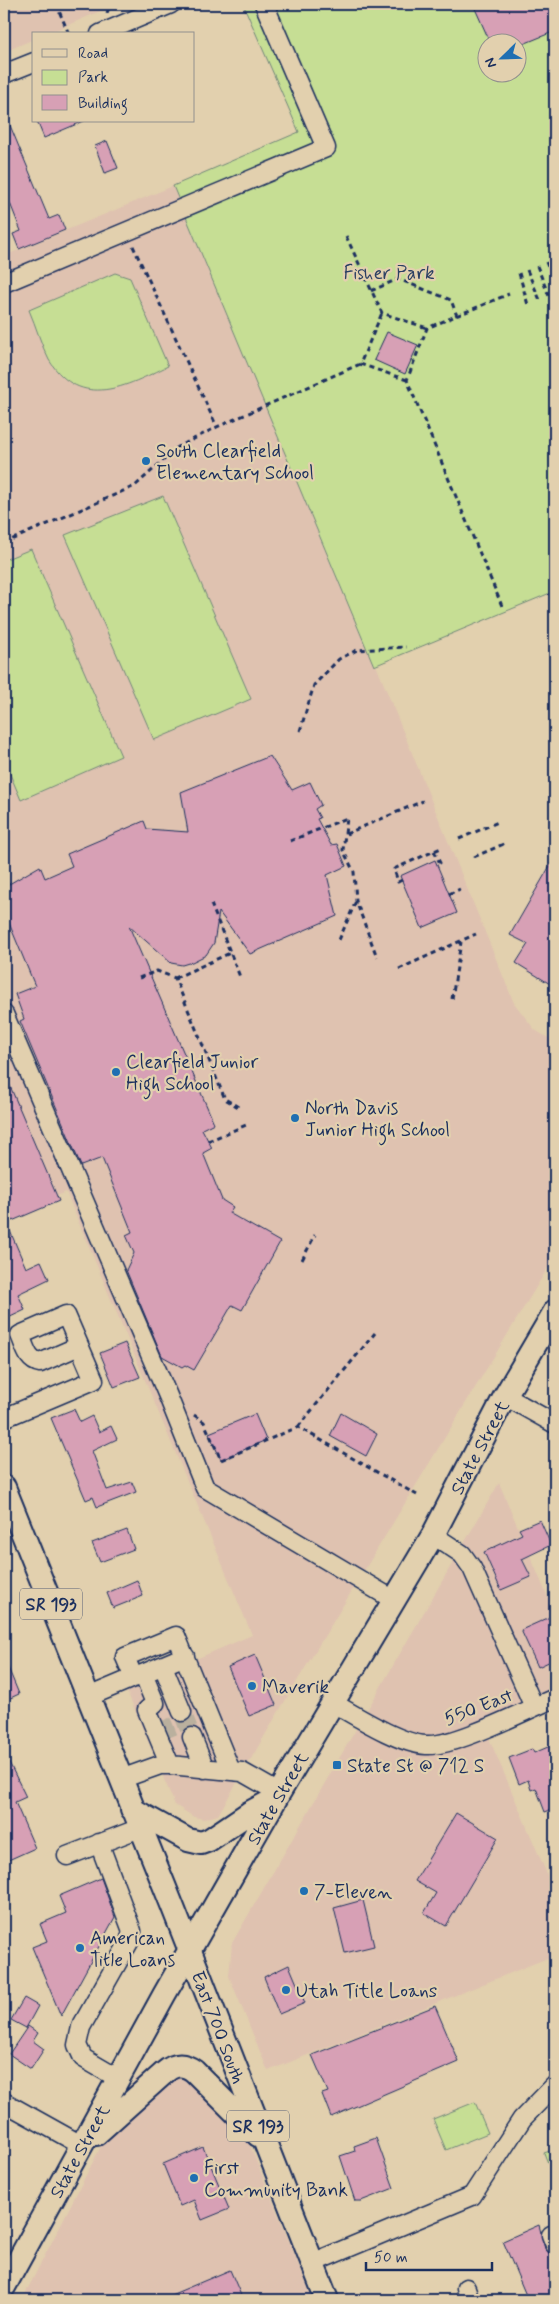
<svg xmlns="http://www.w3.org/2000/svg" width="559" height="2304" viewBox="0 0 559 2304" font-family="Mynerve,sans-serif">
<rect width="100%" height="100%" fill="#e2d0ae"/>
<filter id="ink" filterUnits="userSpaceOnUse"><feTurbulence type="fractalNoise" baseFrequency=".02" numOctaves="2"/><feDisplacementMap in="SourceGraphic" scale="10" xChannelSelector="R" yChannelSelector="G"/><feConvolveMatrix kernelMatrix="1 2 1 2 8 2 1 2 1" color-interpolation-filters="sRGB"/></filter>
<g filter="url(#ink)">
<path fill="#dfc2b0" d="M4,4h113l-70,30h-13v5l-30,13z
M173,186l201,480 2,-1 138,338 21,27 20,12v214l-273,450 -64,109 -14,4 -10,-2 -19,-12 -49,-116 126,-54 -186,-443 -62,26v-962z
M499,1483l56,131v84l-69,33 69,162v62l-287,116 -39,-95 3,-33z
M136,2078l87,1 90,221h-291z"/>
<path fill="#c6de94" stroke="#708679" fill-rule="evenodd" d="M243,4h312v587l-181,75 -201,-480 126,-54zM486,42h30v30h-30z
M115,273l15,5 38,88c-41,20 -87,45 -119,-6 -8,-15 -13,-34 -20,-50z
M163,496l88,203 -97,41 -89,-205z
M31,549l90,207 -100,44 -17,-40v-200z
M475,2102l13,31 -42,17 -13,-31z
M555,2149v32l-11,-28z"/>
<path fill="#d7a0b5" stroke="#1b2f5e" d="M473,4h79l3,9v18l-39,16v-5h-26z
M4,111l45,108 10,-4 6,15 -46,19 -6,-15 8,-3 -17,-43z
M37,121h47l-40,17z
M107,141l11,27 -13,5 -10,-27z
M387,332l31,13 -13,29 -31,-14z
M270,756l22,34 18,-8 11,23 -6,4 5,9 -3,1 14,26 6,-1 9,22 -19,9 10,41 -87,38 -31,-42 -5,31 -8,12 -14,7 -10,3 -11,-2 -42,-37 85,197 -12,6 10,19 -9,5 19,47 11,7 -4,6 51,29 -38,68 -10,-5 -38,65 -9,-5 -3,2 -20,-11 -36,-86 8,-17 -8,-18 6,-3 -30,-74 -21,8 -61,-145 4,-2 -9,-25 20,-8 -31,-75v-24l36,-21 5,12 27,-12 -5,-12 77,-33 3,8 41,3 -7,-40z
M555,857v130l-39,-24 12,-19 -18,-9z
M435,860l22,53 -35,15 -22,-52z
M4,1072l55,129 -47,20 -8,-19z
M4,1217l22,51 15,-7 8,18 -31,15 7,16 -21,10z
M125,1343l15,34 -26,10 -14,-34z
M74,1409l6,13 12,-6 7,16 12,-6 6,13 -25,12 15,39 25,-8 4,10 -39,15 -4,-10 -7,3 -35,-82z
M341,1413l36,21 -11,22 -36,-20z
M255,1414l11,26 -45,20 -12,-27z
M540,1520l11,25 -29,14 9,18 -30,13 -17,-38 38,-18 -3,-5z
M127,1530l7,19 -34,13 -8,-19z
M137,1580l6,16 -30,12 -6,-15z
M550,1617l5,12v30l-17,8 -17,-37z
M255,1655l21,50 -27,11 -21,-49z
M4,1658l15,36 -15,7z
M555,1744v64l-10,4 -9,-24 -5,2 -3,-10 -9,4 -10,-26 23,-9 2,4z
M4,1752l22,45 -11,5 20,46 -31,14z
M456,1813l42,25 -52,88 -22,-13 12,-20 -21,-12z
M101,1878l14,39 -54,99 -29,-69 15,-6 -7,-17 26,-11 -7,-17z
M363,1900l11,46 -29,7 -11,-45z
M289,1965l16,38 -26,11 -15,-37z
M24,1998l14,8 -12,22 -15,-8z
M435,2006l24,56 -128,55 -9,-23 6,-2 -16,-37z
M28,2026l10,7 -5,8 11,8 -13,20 -22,-15z
M376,2138l18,50 -33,13h-6l-15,-45 15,-5 -1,-5z
M203,2147l26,62 -27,11 -8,-20 -14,6 -17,-42z
M539,2225l6,24 7,6 3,8v37h-27l-25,-59z
M230,2270l13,30h-84z"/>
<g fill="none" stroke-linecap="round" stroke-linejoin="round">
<path stroke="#bab09e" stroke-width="18" stroke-dasharray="18 9" stroke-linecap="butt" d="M182,1712l10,25
M162,1721l10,24"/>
<g stroke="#1b2f5e" stroke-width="21">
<path id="minor" d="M100,34l71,-30
M4,74l30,-12
M4,283l322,-135 -62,-144
M4,1014l164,382 37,92 189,112
M505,1396l50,28
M4,1418l90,-38 -28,-65 -46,20c5,11 7,26 20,28l39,-17
M433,1535l29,19 10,14 62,139
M163,1666l19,46
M143,1674l12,29 -8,7 23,55
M134,1678l-9,-21 51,-21 55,135
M88,1697l97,-41
M333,1703c23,13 67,41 93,42 29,2 100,-35 129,-47
M192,1737l13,32
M121,1779l39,-14h10l72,7 37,21
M99,1843l33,88 -3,11 -48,85 -4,18 6,13 36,21
M67,1856l73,-28
M4,2102l79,44
M551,2235l4,10
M312,2263l160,-67 50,-77 33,-34
M466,2288l4,12"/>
</g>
<g stroke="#1b2f5e" stroke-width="26">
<path id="major" d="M4,1487l168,418 155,395
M132,1809l56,31 13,3 8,-3 40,-27 26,-14
M96,2134l68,-61c10,-9 19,-10 30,-2l64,64
M4,2287l160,-292 115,-202 154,-258 72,-139 50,-85"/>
</g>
<path stroke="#1b2f5e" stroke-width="3" stroke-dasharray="5 4" stroke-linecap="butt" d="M56,4l13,30
M107,13l3,-9
M346,236l36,77 45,15
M133,246l84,181
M546,262l9,22
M537,266l12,30
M527,270l13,30
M519,273l9,32
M371,291l27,-12 53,21 6,16
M360,364l47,16
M4,543l131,-57 43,-39 39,-20 143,-63 22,-51
M502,606l-95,-226 20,-52 82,-34
M300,731l14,-46 25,-26 18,-9 49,-3
M346,834l77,-33
M459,839l39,-17
M290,841l57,-23 -4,32 11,22 2,29 21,56
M434,851l6,12 -3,2
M474,857l32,-14
M402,880l-4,2 -4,-13 47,-21
M449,894l11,-5
M211,904l29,73
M339,940l17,-39
M399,969l77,-35
M139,978l18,-7 18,7 50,121 15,9
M175,978l55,-25
M452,999l9,-57
M208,1141l38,-16
M302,1260l13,-25
M194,1415l10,7 17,38 77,-33 119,68
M298,1427l77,-94"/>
<use href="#minor" stroke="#e2d0ae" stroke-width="18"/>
<use href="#major" stroke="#e2d0ae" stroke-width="22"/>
</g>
</g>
<g fill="#1f6fb2" stroke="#e2d0ae" stroke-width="2">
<circle cx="146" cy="461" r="5"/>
<circle cx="116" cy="1072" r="5"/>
<circle cx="295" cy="1118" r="5"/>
<circle cx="252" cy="1686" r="5"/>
<rect x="332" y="1760" width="10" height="10" rx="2.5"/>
<circle cx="304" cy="1891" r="5"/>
<circle cx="80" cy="1948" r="5"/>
<circle cx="286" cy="1990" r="5"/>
<circle cx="194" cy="2178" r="5"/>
</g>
<g text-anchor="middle" stroke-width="4.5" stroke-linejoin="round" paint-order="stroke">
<g fill="#e2d0ae" stroke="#575f76" stroke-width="1">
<rect x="20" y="1588.5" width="62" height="31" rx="4"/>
<rect x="227" y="2110.5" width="62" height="31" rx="4"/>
</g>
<g font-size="18" font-weight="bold" fill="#1b2f5e">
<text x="51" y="1610">SR 193</text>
<text x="258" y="2132">SR 193</text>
</g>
<g font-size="19" fill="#2c4063" stroke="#e2d0ae">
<text x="389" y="279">Fisher Park</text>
</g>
<g font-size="19" fill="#1b2f5e" stroke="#e2d0ae" text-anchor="start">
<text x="156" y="457">South Clearfield<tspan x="156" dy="22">Elementary School</tspan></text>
<text x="126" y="1068">Clearfield Junior<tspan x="126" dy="22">High School</tspan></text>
<text x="305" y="1114">North Davis<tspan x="305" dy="22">Junior High School</tspan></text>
<text x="262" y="1693">Maverik</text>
<text x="347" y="1772">State St @ 712 S</text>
<text x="314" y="1898">7-Eleven</text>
<text x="90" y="1944">American<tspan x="90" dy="22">Title Loans</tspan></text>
<text x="296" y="1997">Utah Title Loans</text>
<text x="204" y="2174">First<tspan x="204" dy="22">Community Bank</tspan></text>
</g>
<g font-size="19" fill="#1b2f5e" stroke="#e2d0ae">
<text transform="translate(479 1447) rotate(-62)" y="7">State Street</text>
<text transform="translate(478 1706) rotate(-21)" y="7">550 East</text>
<text transform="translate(277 1798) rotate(-60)" y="7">State Street</text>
<text transform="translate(219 2027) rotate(69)" y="7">East 700 South</text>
<text transform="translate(79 2151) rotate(-61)" y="7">State Street</text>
</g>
</g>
<rect width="559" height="2304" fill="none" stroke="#e2d0ae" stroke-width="20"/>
<rect x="10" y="10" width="539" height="2284" fill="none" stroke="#1b2f5e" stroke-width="2" filter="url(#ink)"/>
<rect x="32" y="32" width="162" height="90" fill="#e2d0ae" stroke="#92908e"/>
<rect x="42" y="49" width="25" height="8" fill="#e2d0ae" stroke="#92908e"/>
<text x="78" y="58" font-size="15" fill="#1b2f5e">Road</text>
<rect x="42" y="70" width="25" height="15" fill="#c6de94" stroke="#92908e"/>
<text x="78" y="82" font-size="15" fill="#1b2f5e">Park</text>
<rect x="42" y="95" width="25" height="15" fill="#d7a0b5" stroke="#92908e"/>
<text x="78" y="108" font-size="15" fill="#1b2f5e">Building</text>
<g transform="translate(502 58) rotate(247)"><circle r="24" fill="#e2d0ae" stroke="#92908e"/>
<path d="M0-4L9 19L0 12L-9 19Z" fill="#1f6fb2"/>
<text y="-8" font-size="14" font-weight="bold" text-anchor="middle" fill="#1b2f5e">N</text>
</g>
<path d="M366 2262v8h126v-8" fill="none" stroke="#1b2f5e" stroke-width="2.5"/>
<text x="374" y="2262" font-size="15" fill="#1b2f5e" stroke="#e2d0ae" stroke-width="4" paint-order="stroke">50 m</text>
</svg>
